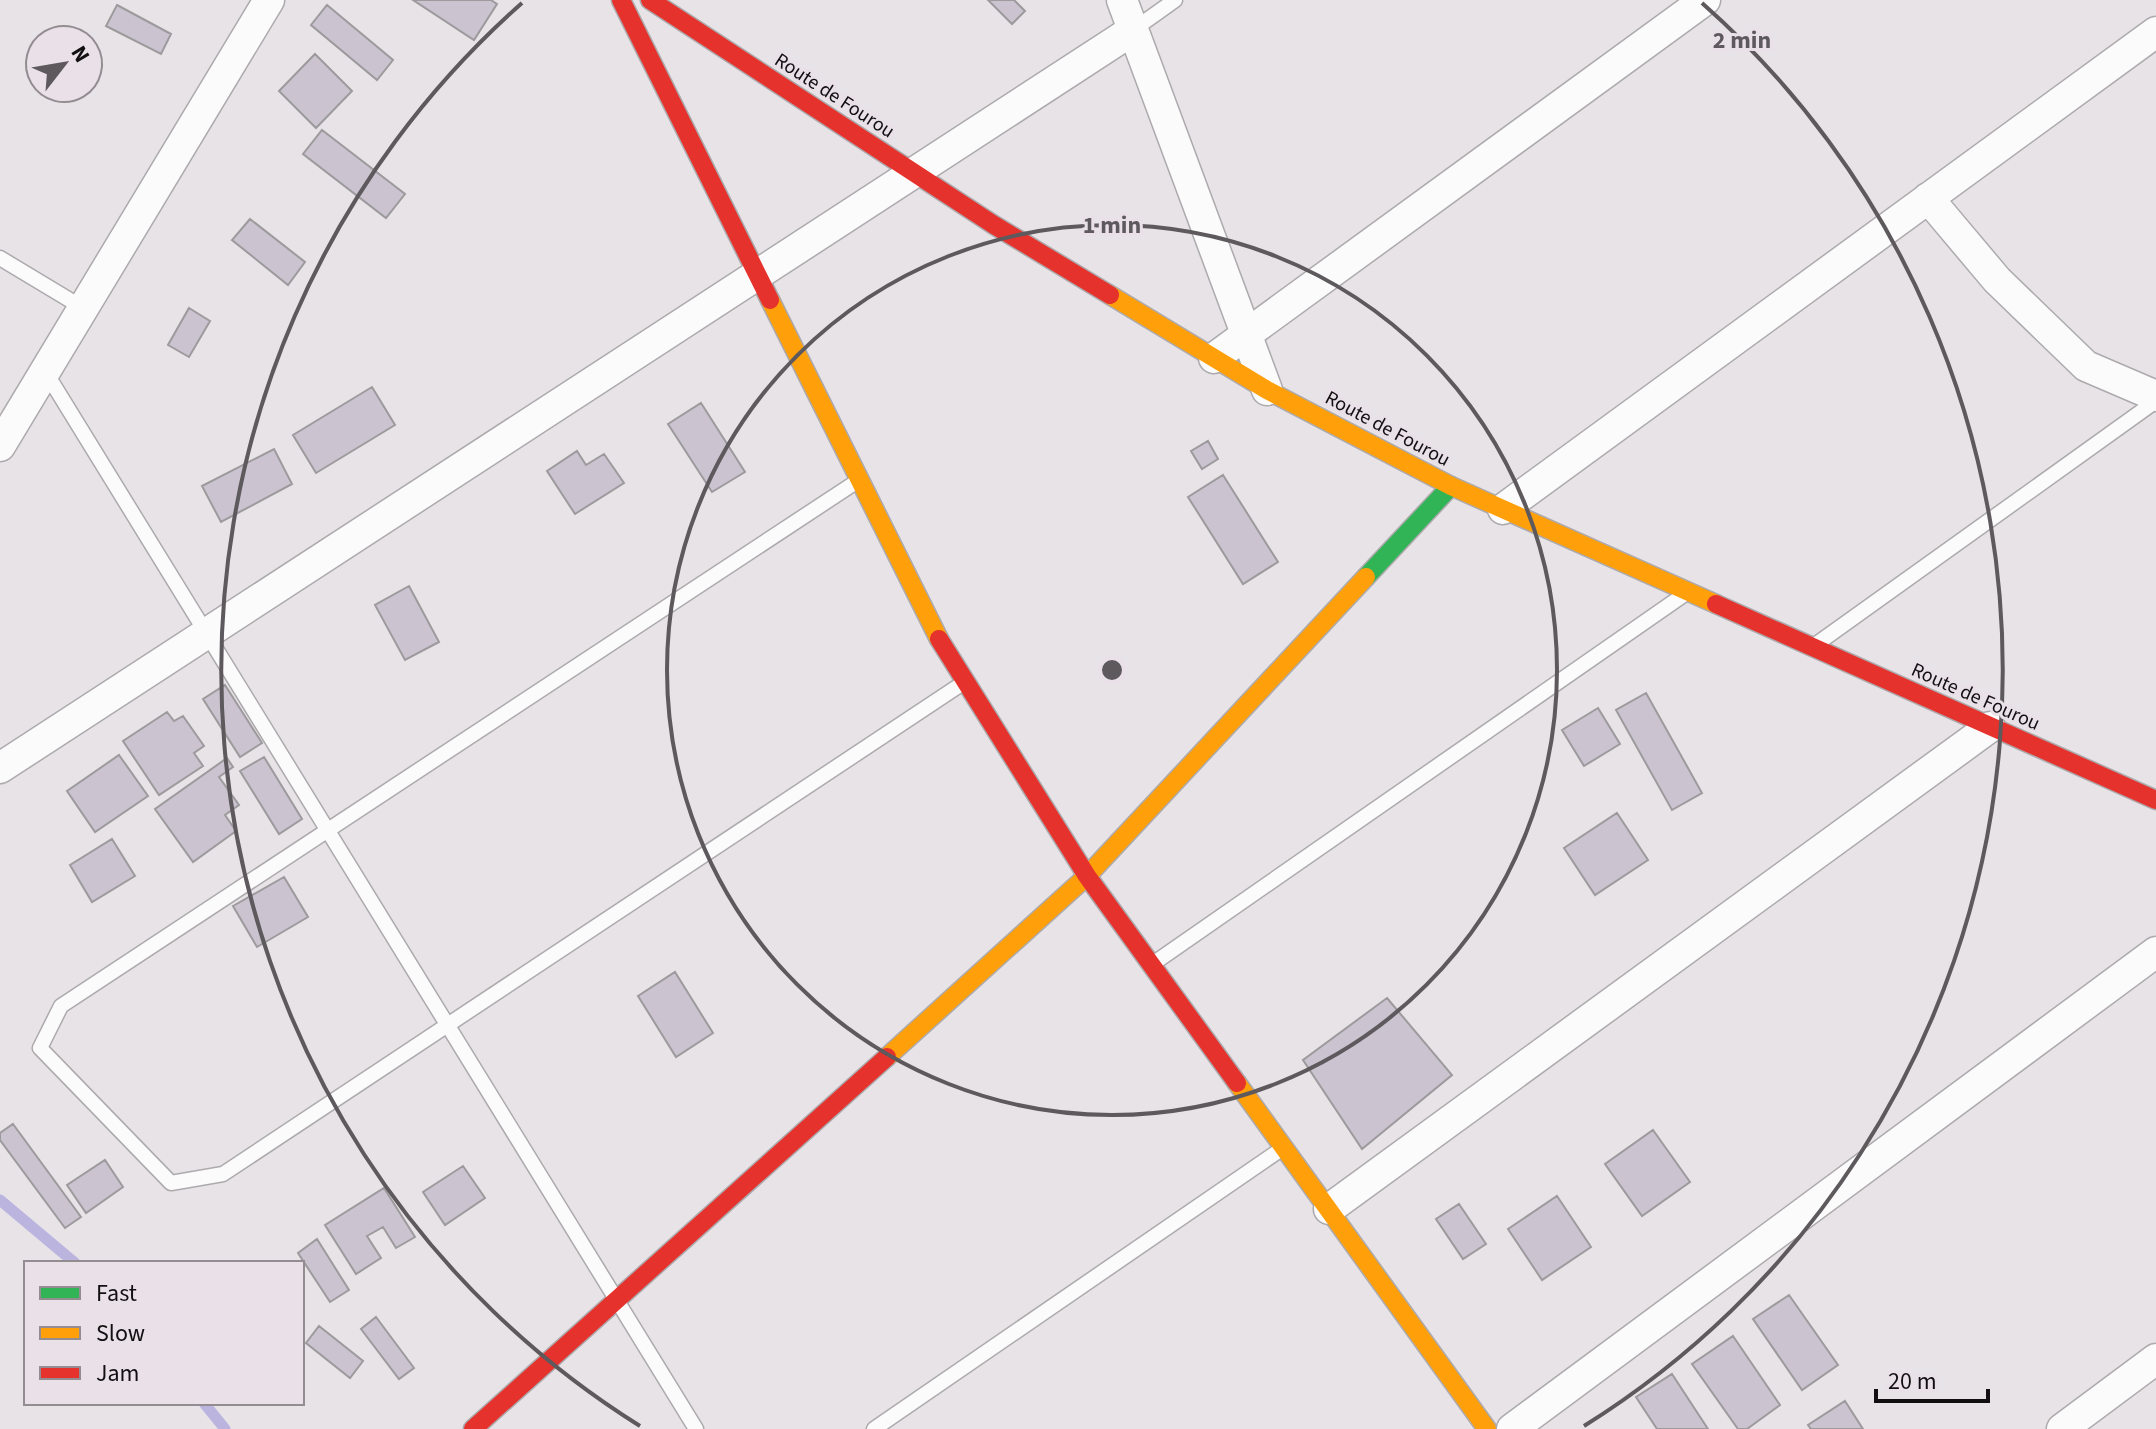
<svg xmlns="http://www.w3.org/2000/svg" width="2156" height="1429" viewBox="0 0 2156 1429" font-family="'Source Sans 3',sans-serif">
<rect width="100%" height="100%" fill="#e7e3e6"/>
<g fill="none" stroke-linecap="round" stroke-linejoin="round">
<path stroke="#bab4df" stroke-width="11" d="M0,1200l75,63
M204,1403l21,26"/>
</g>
<path fill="#cbc3cf" stroke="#9d9a9d" stroke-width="2" d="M413,0h78l6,4 -23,36z
M988,0h26l11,11 -13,13z
M117,5l54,29 -10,20 -55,-28z
M327,5l66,55 -16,20 -66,-55z
M315,54l37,37 -36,37 -37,-37z
M322,130l83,64 -19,24 -83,-64z
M250,219l55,43 -17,23 -56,-45z
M189,308l21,13 -21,36 -21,-12z
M372,387l23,38 -79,48 -23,-38z
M701,403l44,69 -33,20 -44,-68z
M1208,441l10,18 -16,10 -11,-18z
M274,449l18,35 -71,38 -19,-36z
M577,451l9,14 18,-11 20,29 -49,31 -28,-43z
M1223,475l55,87 -35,22 -55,-87z
M409,586l30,56 -34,18 -30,-55z
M225,685l37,58 -22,14 -37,-58z
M1646,693l56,100 -30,17 -56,-100z
M1598,708l22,36 -36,22 -22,-36z
M167,712l7,9 9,-5 21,30 -10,7 9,13 -44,29 -36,-54z
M119,755l29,41 -53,36 -28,-41z
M264,757l38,62 -23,15 -39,-63z
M227,758l6,9 -14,10 20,28 -14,10 11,16 -43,31 -38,-53z
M1617,813l31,47 -53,35 -31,-47z
M112,839l23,37 -43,26 -22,-37z
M284,877l24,40 -51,30 -24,-41z
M675,972l38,61 -37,24 -38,-61z
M1387,998l65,77 -90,74 -59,-89z
M13,1124l68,93 -16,11 -65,-88v-7z
M1653,1130l37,52 -48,34 -37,-52z
M105,1160l18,27 -37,26 -19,-28z
M463,1166l22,32 -40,27 -22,-33z
M384,1188l31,49 -19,11 -13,-21 -16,9 14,22 -25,16 -31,-49z
M1557,1196l34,51 -49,33 -34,-51z
M1459,1204l27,40 -23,15 -27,-40z
M317,1239l32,51 -19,12 -32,-49z
M1789,1295l49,70 -36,25 -49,-71z
M376,1317l38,51 -15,11 -38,-50z
M319,1326l44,35 -13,17 -44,-35z
M1733,1336l47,69 -33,24h-9l-46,-65z
M1672,1374l36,55h-51l-21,-32z
M1845,1401l18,28h-52l-3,-4z"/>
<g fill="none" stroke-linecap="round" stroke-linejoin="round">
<g stroke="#adaaad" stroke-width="17">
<path id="lane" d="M1133,30l42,-30
M0,258l83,50
M45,371l651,1058
M856,482l-795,524 -21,42 131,135 52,-9 740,-491
M1818,643l338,-242
M1154,963l528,-367
M874,1429l406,-279"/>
</g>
<g stroke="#adaaad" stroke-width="33">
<path id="street" d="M1122,0l145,390
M1928,198l69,82 89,86 70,30
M1214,358l491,-358
M0,446l269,-446
M1503,509l653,-477
M0,768l1133,-738
M1329,1209l661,-482
M1512,1429l644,-477
M2062,1429l94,-70"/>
</g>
<g stroke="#adaaad" stroke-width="21">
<path id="fast" d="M1366,577l85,-91"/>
</g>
<g stroke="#adaaad" stroke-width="21">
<path id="slow" d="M1110,295l157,95 184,96 265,118
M770,300l169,339
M887,1057l200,-181 279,-299
M1237,1083l250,346"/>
</g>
<g stroke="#adaaad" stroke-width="21">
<path id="jam" d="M621,0l149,300
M650,0l344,225 116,70
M1716,604l440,196
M939,639l148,237 150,207
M473,1429l414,-372"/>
</g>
<use href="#lane" stroke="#fbfbfb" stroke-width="14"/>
<use href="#street" stroke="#fbfbfb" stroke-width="30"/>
<use href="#fast" stroke="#30b455" stroke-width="18"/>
<use href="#slow" stroke="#ff9f0a" stroke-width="18"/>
<use href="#jam" stroke="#e5322d" stroke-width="18"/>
</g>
<g fill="none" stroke="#5d595c" stroke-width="4">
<circle cx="1112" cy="670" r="445"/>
<path d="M640 1426A891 891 0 0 1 522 3M1702 3A891 891 0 0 1 1584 1426"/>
</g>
<g text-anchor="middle" stroke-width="6" stroke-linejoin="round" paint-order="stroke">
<g font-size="20" fill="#120f11" stroke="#e9e1e7">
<text transform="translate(835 95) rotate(33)" y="7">Route de Fourou</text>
<text transform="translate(1388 428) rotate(28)" y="7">Route de Fourou</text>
<text transform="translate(1976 696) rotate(24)" y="7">Route de Fourou</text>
</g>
</g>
<circle cx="1112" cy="670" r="12" fill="#5d595c" stroke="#e9e1e7" stroke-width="4"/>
<g font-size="24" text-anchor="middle" font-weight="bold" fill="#5d595c" stroke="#e9e1e7" stroke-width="6" stroke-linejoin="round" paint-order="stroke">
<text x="1742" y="48">2 min</text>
<text x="1112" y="233">1 min</text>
</g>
<rect x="24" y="1261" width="280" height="144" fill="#e9e1e7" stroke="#938d91" stroke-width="2"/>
<rect x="40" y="1287" width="40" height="12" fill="#30b455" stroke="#938d91" stroke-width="2"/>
<text x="96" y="1301" font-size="24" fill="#120f11">Fast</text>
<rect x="40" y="1327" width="40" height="12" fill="#ff9f0a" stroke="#938d91" stroke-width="2"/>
<text x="96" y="1341" font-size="24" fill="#120f11">Slow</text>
<rect x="40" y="1367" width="40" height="12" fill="#e5322d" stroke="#938d91" stroke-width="2"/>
<text x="96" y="1381" font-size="24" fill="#120f11">Jam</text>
<g transform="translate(64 64) rotate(59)"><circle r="38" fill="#e9e1e7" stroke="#938d91" stroke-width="2"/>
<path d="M0-6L14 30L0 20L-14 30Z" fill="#5d595c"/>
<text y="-12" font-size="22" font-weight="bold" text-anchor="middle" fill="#120f11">N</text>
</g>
<path d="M1876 1389v12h112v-12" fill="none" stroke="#120f11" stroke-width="4"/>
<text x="1888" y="1389" font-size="24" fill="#120f11" stroke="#e9e1e7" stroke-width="6" paint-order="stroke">20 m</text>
</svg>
